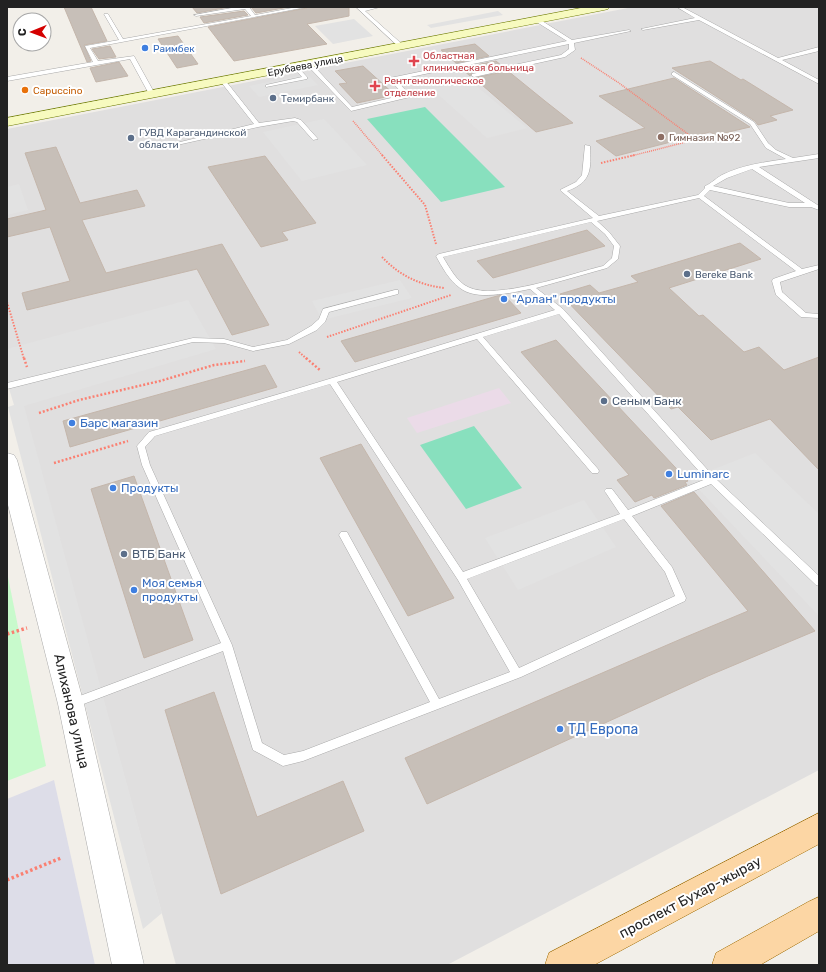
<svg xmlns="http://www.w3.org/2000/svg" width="826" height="972" viewBox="0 0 826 972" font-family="Rubik,sans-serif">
<rect width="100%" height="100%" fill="#f2efe9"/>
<path fill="#e0dfdf" d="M633,7h186v763l-372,195h-271l-169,-616v-220z"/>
<path fill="#ebdbe8" d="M499,388l12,15 -94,30 -10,-15z"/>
<path fill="#c8facc" d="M7,572l39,194 -39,15z"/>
<path fill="#88e0be" d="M425,107l80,80 -64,15 -74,-83z
M474,426l48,62 -56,21 -46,-64z"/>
<path fill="#e2e2e2" d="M498,11l5,4 -72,13 -4,-3z
M354,19l19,17 -40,8 -18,-18z
M307,74l11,11 -59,12 -10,-11z
M470,81l57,47 -40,10 -55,-49z
M324,119l43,46 -65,16 -39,-49z
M19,184l9,26 -21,5v-28z
M400,280l12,18 -90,22 -10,-19z
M188,300l28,49 -192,57 138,507 -19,16 -135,-522 6,-2 -7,-23v-33z
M755,453l64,61v102l-130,-137z
M584,500l32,47 -98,43 -33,-52z"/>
<path fill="#dddde8" d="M54,780l41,185h-88v-166z"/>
<path fill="#c7bfb8" stroke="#c4b6ab" d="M64,7h27l16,34 -23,4 7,16 -4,1z
M192,7h37l-32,6z
M251,7h38l-33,6z
M308,7h41v9l-42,8 20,20 -93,17 -26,-34 99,-19z
M244,11l4,4 -44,8 -4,-6z
M178,36l20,28 -21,4 -19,-29z
M475,44l14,12 -33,7 -15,-13z
M110,46l6,11 -17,2 -7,-10z
M496,61l6,5 -30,7 -2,3 -9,-8z
M710,61l31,19 2,-1 50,31 -23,6 7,4 -19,5 -3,-4 -83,-53z
M119,62l9,14 -32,6 -6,-14z
M363,66l32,29 -38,8 -18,-19 8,-1 -12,-12z
M508,71l37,30 28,22 -37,9 -62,-54z
M674,78l76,49 -34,8 -6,-3 -94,24 -20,-15 49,-13 -46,-32z
M56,147l24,56 57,-13 8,16 -63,14 24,53 116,-29 47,81 -37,10 -35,-66 -170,41 -5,-17 48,-12 -20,-54 -43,10v-18l39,-9 -21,-57z
M265,156l51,67 -34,9 6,8 -27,7 -53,-80z
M587,230l18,16 -112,32 -16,-17z
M740,243l21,16 -92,29 30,28 4,-1 41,37 15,-5 25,23 35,-13v113l-49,-51 -59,21 -33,-33 -7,2 -111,-115 30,-9 9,8 39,-11 -7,-6z
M504,295l17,18 -166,49 -14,-21 156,-45z
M556,340l132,141 -3,1 2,3 -33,13 -2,-3 -17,7 -18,-22 12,-5 -108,-123z
M265,365l12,22 -207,60 -7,-26z
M361,444l93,154 -46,18 -88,-158z
M134,476l59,164 -49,18 -53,-169z
M694,492l121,139 -107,45 -281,128 -22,-46 276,-119 67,-28 -87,-105z
M214,692l43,125 86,-36 21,50 -143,63 -56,-184z"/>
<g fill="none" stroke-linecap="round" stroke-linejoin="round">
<g stroke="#a9a9a9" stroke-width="1">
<path id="service" d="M237,7h12l6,8 42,-8h10l-217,41 8,13 36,-5 21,38 -3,2 -3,-2 -19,-35 -123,22v-4l86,-15 -8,-16 34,-6 -15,-26h4l15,25 128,-23 -6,-7 -49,7 -2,-1z
M356,7l6,1 18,-1 -15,4 38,34v2h-4z
M677,7h5l96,51 41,-11v4l-37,9 37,20v4l-120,-64 -56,10 -2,-1 54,-11z
M535,19h4l33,21 57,-10 2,1 -57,12 1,7 -10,7 -91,20 -2,-1v-2l89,-19 8,-6v-5l-173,36 14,15v2l-59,14 -45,-47 5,-1 41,44 52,-12 -14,-15v-2l177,-37 -32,-20z
M296,65l11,12v2l-41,8v-2l36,-8 -9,-10z
M674,72l80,50 14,21 8,7 17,8 26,-4v4l-60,9 60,39v4l-8,-3h-22l-79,-17 -6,6 98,73 17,-4v4l-39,13 2,10 24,21 13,1v4l-18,-1 -25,-22 -4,-14 1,-2 23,-8 -97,-73 -102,23 12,11 11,14 -2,13 -11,9 -71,20 27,21 152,169 104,98v10l-3,-1 -105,-101 -79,32 40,51 14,31 -1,3 -164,76 -218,84 -20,5 -30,-16 -30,-99 -150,57 -4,-2 -1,-3 1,-3 152,-57 -79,-178 -5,-19 12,-14 144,-42 262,-80 -25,-21c-20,4 -54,12 -70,-1 -11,-8 -18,-21 -24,-32l3,-2 154,-36 -33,-28 16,-8 6,-7 3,-30 5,1c1,23 2,36 -23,45l32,25 99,-21 7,-7v-2c6,-2 12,-9 19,-12 19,-9 41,-12 62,-15l-20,-11 -16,-24 -78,-49v-2zM752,169l53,34h-16l-76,-17 14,-8zM591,222l14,12 9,12 -2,12 -9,8c-30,7 -108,35 -135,21 -11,-5 -19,-20 -25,-30zM559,314l147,165 -78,31 -16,-21h-6l-2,2 2,2 14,21 -157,58 -126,-190 140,-43 115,134h6l1,-2 -1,-2 -115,-132zM330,384l128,196 52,92 -71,27 -92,-167h-6l-2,3 91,167 -127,49 -19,4 -22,-12 -30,-98 -82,-180 -5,-18 10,-11zM624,519l41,53 10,24 -156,72 -52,-89z
M223,79l2,1 34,43 36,-5 6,2 17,19 -5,1 -16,-18 -4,-1 -35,6 -90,20v-2l86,-21 -33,-42v-2z
M395,290h3v4l-69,18 -4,10 -8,8 -28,14 -36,7 -29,-8 -31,-1 -186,47v-6l186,-45 31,1 29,8 34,-7 24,-14 8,-7 4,-10z"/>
</g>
<g stroke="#a9a9a9" stroke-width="1">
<path id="tertiary" d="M7,453l7,2 3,5 67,244 60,261h-32l-54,-261 -51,-203z"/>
</g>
<g stroke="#707d05" stroke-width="1">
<path id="secondary" d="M586,7h24l-2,2 -4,1 -597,116v-8z"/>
</g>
<g stroke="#a06b00" stroke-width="1">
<path id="primary" d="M819,813v31l-225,121h-49l4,-12z
M819,897v34l-59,34h-48l4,-12 92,-51z"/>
</g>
<path stroke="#fa8072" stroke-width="1.5" stroke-dasharray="1 1" stroke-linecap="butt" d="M581,58l38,25 73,54 -2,4 -59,15
M353,121l30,35"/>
<path stroke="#fa8072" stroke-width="2" stroke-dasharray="1.5 1.5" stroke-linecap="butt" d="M382,155l43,50 11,39
M601,163l34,-8
M382,257c17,18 37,28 62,31
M7,302l17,57
M327,337l124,-42
M299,352l8,7"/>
<path stroke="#fa8072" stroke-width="2.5" stroke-dasharray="2 2" stroke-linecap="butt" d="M24,358l3,9
M306,358l15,13
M39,413l40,-13 81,-19 54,-16 31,-4
M54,463l74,-22"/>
<path stroke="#fa8072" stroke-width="3.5" stroke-dasharray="2.5 2.5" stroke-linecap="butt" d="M7,634l20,-6
M7,880l54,-22"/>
<use href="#service" fill="#fff" fill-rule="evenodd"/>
<use href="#tertiary" fill="#fff" fill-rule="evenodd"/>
<use href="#secondary" fill="#f7fabf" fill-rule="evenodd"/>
<use href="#primary" fill="#fcd6a4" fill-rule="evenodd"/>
</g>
<g fill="#3f7fe0" stroke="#fff" stroke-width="1.5">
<circle cx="145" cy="48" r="4"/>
<circle cx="504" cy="299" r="4"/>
<circle cx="72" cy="423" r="4"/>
<circle cx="669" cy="474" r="4"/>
<circle cx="113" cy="488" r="4"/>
<circle cx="134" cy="590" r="4"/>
<circle cx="560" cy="729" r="4"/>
</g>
<g fill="#e0444e" stroke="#fff" stroke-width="1.5">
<path d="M412 55h4v4h4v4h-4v4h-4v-4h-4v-4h4z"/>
<path d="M373 80h4v4h4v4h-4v4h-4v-4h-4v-4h4z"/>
</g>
<circle fill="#e8710a" stroke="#fff" stroke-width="1.5" cx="25" cy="90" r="4"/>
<g fill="#5c6f8a" stroke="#fff" stroke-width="1.5">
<circle cx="273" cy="98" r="4"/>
<circle cx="131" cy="138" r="4"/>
<circle cx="687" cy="274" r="4"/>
<circle cx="604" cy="401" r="4"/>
<circle cx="124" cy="554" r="4"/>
</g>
<circle fill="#8d6e63" stroke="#fff" stroke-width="1.5" cx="661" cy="137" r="4"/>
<g text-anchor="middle" stroke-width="4" stroke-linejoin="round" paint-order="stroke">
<g font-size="10" fill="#366cbe" stroke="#fff" text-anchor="start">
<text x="153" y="52">Раимбек</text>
</g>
<g font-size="10" fill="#be3a42" stroke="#fff" text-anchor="start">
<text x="423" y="59">Областная<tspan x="423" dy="12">клиническая больница</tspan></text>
<text x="384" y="84">Рентгенологическое<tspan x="384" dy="12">отделение</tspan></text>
</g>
<g font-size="10" fill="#222" stroke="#fff">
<text transform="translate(305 65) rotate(-11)" y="4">Ерубаева улица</text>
</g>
<g font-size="10" fill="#c56008" stroke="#fff" text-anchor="start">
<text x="33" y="94">Capuccino</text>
</g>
<g font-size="10" fill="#4e5e75" stroke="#fff" text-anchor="start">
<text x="281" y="102">Темирбанк</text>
<text x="139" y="136">ГУВД Карагандинской<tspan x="139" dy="12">области</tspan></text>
<text x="695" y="278">Bereke Bank</text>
</g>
<g font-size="10" fill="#785e54" stroke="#fff" text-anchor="start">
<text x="669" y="141">Гимназия №92</text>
</g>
<g font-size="12" fill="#366cbe" stroke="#fff" text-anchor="start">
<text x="512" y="303">"Арлан" продукты</text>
<text x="80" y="427">Барс магазин</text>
<text x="677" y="478">Luminarc</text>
<text x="121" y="492">Продукты</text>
<text x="142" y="587">Моя семья<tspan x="142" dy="14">продукты</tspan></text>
</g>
<g font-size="12" fill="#4e5e75" stroke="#fff" text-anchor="start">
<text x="612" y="405">Сеным Банк</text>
<text x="132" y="558">ВТБ Банк</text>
</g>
<g font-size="14" fill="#222" stroke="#fff">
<text transform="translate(72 711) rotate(77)" y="5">Алиханова улица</text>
<text transform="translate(690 897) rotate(-28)" y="5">проспект Бухар-жырау</text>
</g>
<g font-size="14" fill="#366cbe" stroke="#fff" text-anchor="start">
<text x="568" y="734">ТД Европа</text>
</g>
</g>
<rect width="826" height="972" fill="none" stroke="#222222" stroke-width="16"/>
<g transform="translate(32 32) rotate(269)"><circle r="19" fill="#ffffff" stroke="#a7a7a7"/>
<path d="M0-3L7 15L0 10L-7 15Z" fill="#d40000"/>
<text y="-6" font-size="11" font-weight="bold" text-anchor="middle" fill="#222222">С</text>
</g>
</svg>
